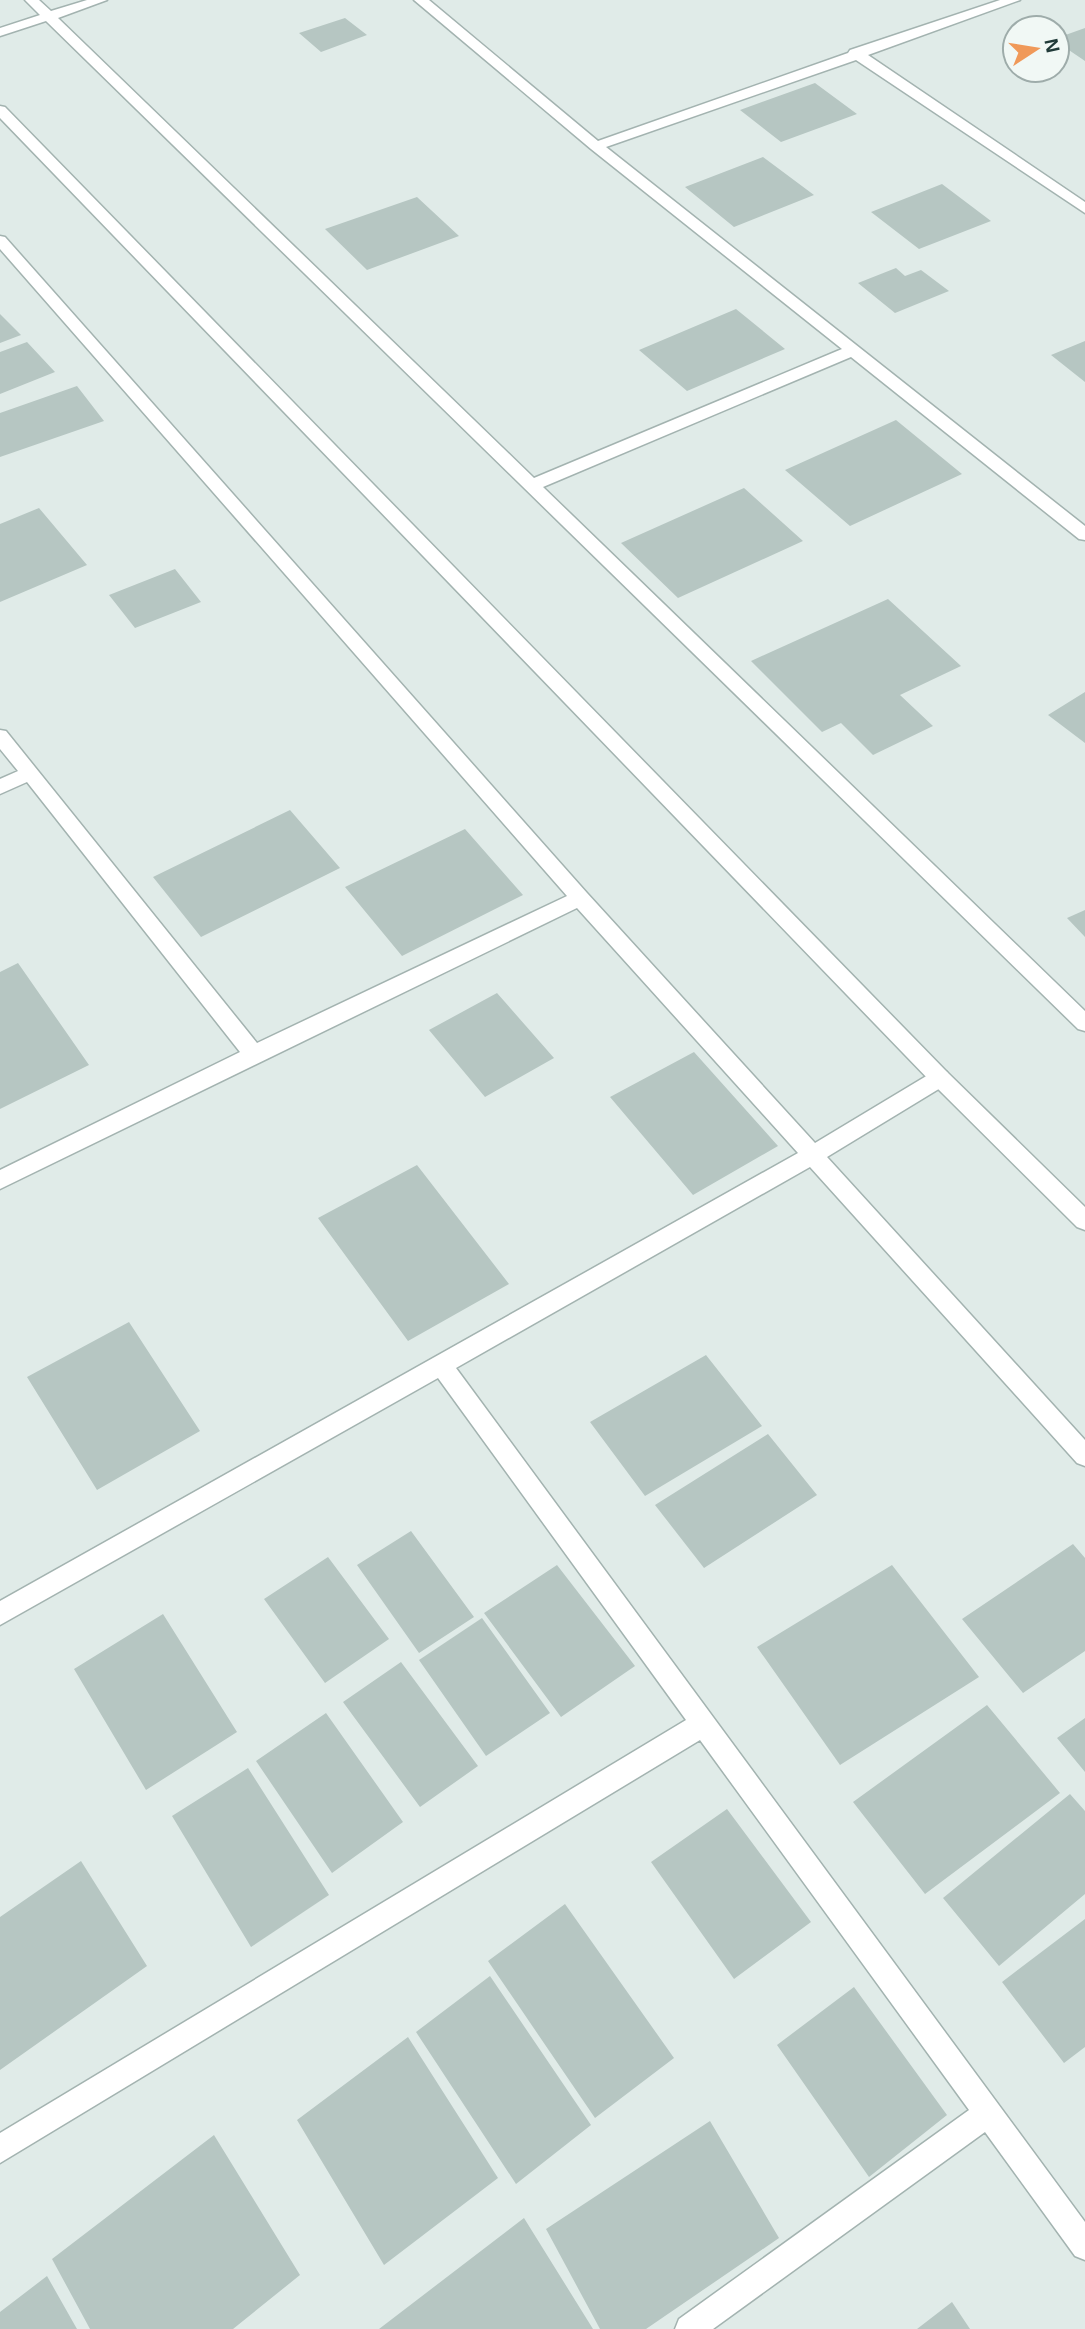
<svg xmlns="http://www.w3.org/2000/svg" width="1085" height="2329" viewBox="0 0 1085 2329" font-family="Arial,sans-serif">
<rect width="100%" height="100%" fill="#e0ebe8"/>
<path fill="#b6c6c2" d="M345,18l22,17 -46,17 -22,-19z
M1085,28v33l-28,-19v-4z
M815,83l42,31 -76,28 -41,-32z
M763,157l51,38 -80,32 -49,-40z
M942,184l49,37 -72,28 -48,-37z
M417,197l42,39 -92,34 -42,-41z
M896,268l9,8 16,-6 28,21 -54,22 -37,-30z
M736,309l49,40 -98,42 -48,-41z
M0,314l21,21 -21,8z
M1085,341v41l-34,-27z
M27,342l28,30 -55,22v-42z
M77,386l27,35 -104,36v-44z
M896,420l66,54 -112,52 -65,-56z
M744,488l59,53 -125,57 -57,-55z
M39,508l48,57 -87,37v-78z
M175,569l26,33 -66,26 -26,-33z
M888,599l73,67 -61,29 33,31 -60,29 -32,-32 -19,9 -71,-71z
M1085,692v51l-37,-28z
M290,810l50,58 -139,69 -48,-60z
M465,829l58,66 -121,61 -57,-69z
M1085,910v27l-18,-19z
M18,963l71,102 -89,44v-137z
M497,993l57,65 -69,39 -56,-67z
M694,1052l84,94 -85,49 -83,-98z
M417,1165l92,119 -101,57 -90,-123z
M129,1322l71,109 -103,59 -70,-113z
M706,1355l56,71 -117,70 -55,-74z
M768,1434l49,61 -113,73 -49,-63z
M411,1531l63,86 -55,36 -62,-88z
M1073,1544l12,14v93l-62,42 -61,-74z
M328,1557l61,82 -64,44 -61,-84z
M557,1565l78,101 -74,51 -77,-104z
M892,1565l87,112 -139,88 -83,-118z
M163,1614l74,118 -91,58 -72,-121z
M482,1618l68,95 -64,43 -67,-96z
M401,1662l77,104 -58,41 -77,-105z
M987,1705l73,88 -135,101 -72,-92z
M326,1713l77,109 -71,51 -76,-112z
M1085,1718v54l-28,-34z
M248,1768l81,127 -78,52 -79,-131z
M1070,1794l15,17v83l-86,72 -56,-68z
M727,1809l84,113 -77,57 -83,-117z
M81,1861l66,105 -147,104v-153z
M565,1904l109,154 -79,60 -107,-157z
M1085,1919v128l-21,16 -62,-81z
M490,1976l101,149 -75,59 -100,-152z
M854,1987l93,128 -78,62 -92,-132z
M408,2037l90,141 -114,87 -87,-145z
M710,2121l69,117 -133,91h-46l-54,-100z
M214,2135l86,140 -67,54h-143l-38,-70z
M524,2218l69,111h-214z
M47,2276l30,53h-77v-17z
M952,2302l18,27h-53z"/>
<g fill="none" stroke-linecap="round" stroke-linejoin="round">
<g stroke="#a3b3b0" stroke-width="3">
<path id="minor" d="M25,0h14l12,11 36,-11h20l-49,18 476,460 308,-129 -251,-200 -177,-149h15l169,141 250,-88 2,-3 150,-50h20l-152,55 217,147v11l-229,-153 -250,87 479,379v14l-6,-1 -228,-182 -308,130 542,524v20l-7,-2 -1032,-1008 -46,15v-8l40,-13z
M0,236l5,1 582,656 228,250 118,-71 7,-2 7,2 3,6 -3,6 -120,73 258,283v26l-8,-3 -267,-296 -354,201 629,854v38l-10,-4 -90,-124 -272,197h-38l4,-10 290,-209 -269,-370 -700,423v-30l686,-413 -248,-342 -438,247v-24l798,-448 -221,-245 -577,281v-19l240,-118 -213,-270 -27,12v-15l18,-8 -18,-22v-19l6,1 251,312 310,-147 -567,-647z"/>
</g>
<g stroke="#a3b3b0" stroke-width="3">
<path id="tertiary" d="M0,106l5,1 942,965 138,135v23l-8,-3 -144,-143 -933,-966z"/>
</g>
<use href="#minor" fill="#fff" fill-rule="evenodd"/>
<use href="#tertiary" fill="#fff" fill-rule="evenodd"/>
</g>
<g transform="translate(1036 49) rotate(78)"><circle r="33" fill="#f1f8f5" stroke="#9eacaa" stroke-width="2"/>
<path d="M0-5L12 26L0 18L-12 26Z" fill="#f09959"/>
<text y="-10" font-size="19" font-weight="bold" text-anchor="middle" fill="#213b39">N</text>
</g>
</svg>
